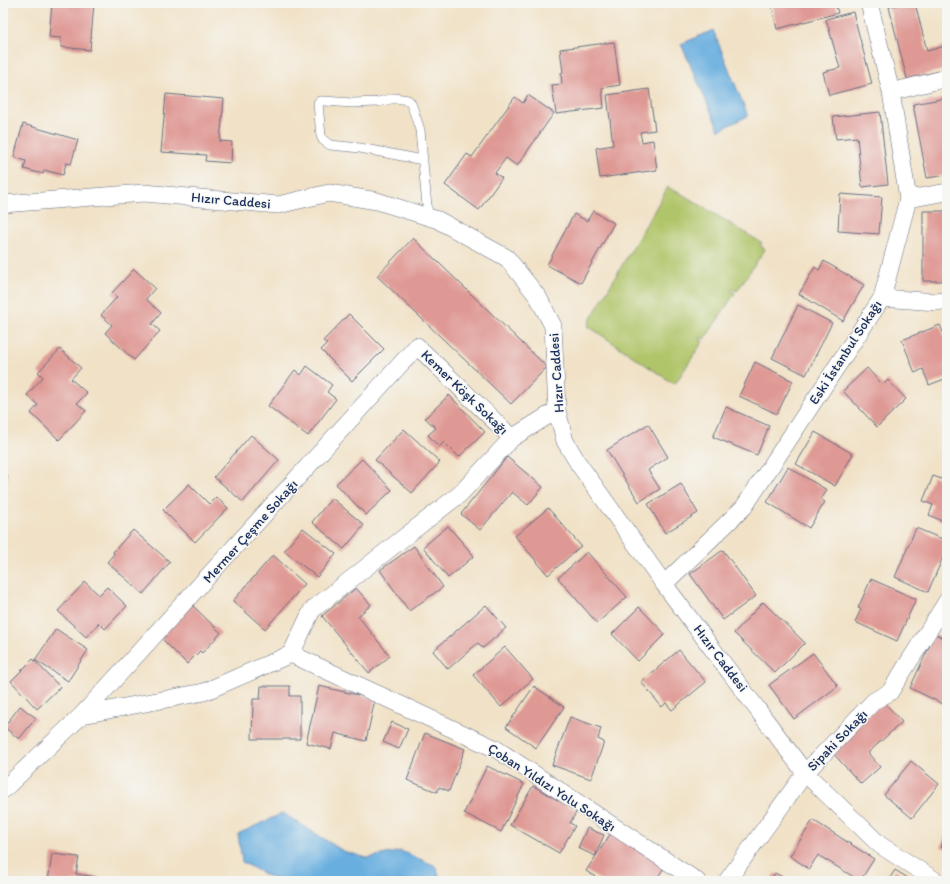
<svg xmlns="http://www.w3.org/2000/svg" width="950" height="884" viewBox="0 0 950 884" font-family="Itim,sans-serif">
<rect width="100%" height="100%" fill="#f6f6f2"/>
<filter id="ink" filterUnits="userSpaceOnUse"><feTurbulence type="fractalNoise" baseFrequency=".025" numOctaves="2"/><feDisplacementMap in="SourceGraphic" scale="8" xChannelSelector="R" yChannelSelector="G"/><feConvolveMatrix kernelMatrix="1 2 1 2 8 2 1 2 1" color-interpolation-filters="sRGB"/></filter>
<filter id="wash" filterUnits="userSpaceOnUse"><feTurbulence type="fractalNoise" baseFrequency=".012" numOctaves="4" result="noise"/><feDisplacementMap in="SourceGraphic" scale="16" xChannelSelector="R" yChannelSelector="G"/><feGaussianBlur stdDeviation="0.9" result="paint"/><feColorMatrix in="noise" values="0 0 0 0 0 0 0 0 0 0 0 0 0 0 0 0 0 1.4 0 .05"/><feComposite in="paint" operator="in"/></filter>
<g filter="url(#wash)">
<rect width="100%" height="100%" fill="#f1e2c7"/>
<path fill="#b0c569" stroke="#667a64" d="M668,187l8,5 1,-1 85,52 -2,3 5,3 -28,42 -5,-2 -1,2 4,2 -30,46 -4,-2 -1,2 3,2 -28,43 -4,-2 -83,-56 2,-3 -1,-1z"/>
<path fill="#68aedf" stroke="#426e9e" d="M713,30l35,86 -29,14 -38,-86z
M283,813l60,38 24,7 34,-7 35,15 5,15h-164l-35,-19 -4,-28z"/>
<g id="blocks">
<path fill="#df9994" d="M52,3h42l-4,47 -29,-3v-9l-12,-1z
M771,3h64l3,10 -61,16z
M905,3h10l12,48 18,-5 2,8v15l-40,10 -18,-72z
M853,12l19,72 -43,11 -6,-23 17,-4 -14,-49z
M614,42l6,43 -18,3 2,20 -48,6 -4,-29 10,-1 -1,-11 2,-1 -3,-23z
M649,89l6,41 -15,2 2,10 11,-2 4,30 -57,8 -4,-30 17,-3 -6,-50z
M166,94l58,5 -4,42 12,1 -1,21 -26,-2 1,-6 -45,-3z
M528,95l26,18 -37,53 -11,-8 -11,15 7,5 -23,32 -34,-25 22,-31 5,3 43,-60 8,6z
M947,98v24l-4,1 4,22v30l-20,3 -14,-74z
M880,112l8,72 -26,3 -5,-50 -21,2 -3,-22z
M23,124l55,16 -7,24 -5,-1 -3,12 -19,-5 -1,4 -19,-5 2,-8 -12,-4z
M840,194l42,3 -3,37 -41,-3z
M593,211l21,12 -33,60 -34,-18 27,-51 13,7z
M923,211h24v70h-24z
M413,238l134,129 -36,37 -134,-128z
M824,261l40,24 -21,36 -44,-27 16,-27 4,3z
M134,269l21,19 -9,11 15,14 -9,11 8,7 -26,29 -29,-27 7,-8 -11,-10 16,-18 -5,-4z
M798,305l34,18 -26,52 -34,-17z
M349,314l35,35 -32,32 -31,-31 6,-6 -4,-3z
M940,325l7,17v36l-18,7 -6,-16 -8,4 -13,-33z
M60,349l21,19 -10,11 16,14 -10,10 9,8 -27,29 -28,-27 7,-8 -11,-10 16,-18 -5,-5z
M755,362l38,19 -16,33 -38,-18z
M307,366l25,19 -5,7 9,7 -28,37 -40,-30 27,-36 6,5z
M867,368l16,17 5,-5 18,19 -29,28 -34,-36z
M449,395l36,37 -26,25 -15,-15 -5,5 -11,-12 8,-7 -11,-10z
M726,407l43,19 -12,29 -44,-18z
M648,424l20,33 -20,13 12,19 -21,13 -32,-52z
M404,429l36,33 -28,31 -37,-33z
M815,432l38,22 -18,32 -39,-22z
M251,435l28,25 -36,42 -29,-25z
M507,457l36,30 -15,18 -16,-13 -32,38 -19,-16z
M362,459l30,31 -26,25 -30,-31z
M788,467l39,23 -6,10 4,2 -16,26 -42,-26z
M3,472l5,5 -5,5z
M933,476l14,5v42l-18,-8 4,-10 -10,-4z
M189,484l20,20 7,-7 12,11 -33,34 -32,-32z
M681,484l17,29 -33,20 -17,-29z
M332,498l32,27 -20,24 -32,-27z
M548,508l33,38 -33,29 -33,-39z
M448,526l26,30 -26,22 -25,-31z
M303,528l33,26 -19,23 -33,-26z
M916,528l31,13v7l-19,44 -33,-15z
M133,530l37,32 -27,32 -36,-32 7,-8 -1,-2z
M414,546l29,41 -34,24 -29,-41z
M723,550l33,46 -33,24 -33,-46z
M587,552l40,45 -30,26 -39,-45z
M273,555l32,29 -40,45 -32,-28z
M871,579l45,20 -19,42 -42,-19 6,-13 -3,-1z
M85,582l14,13 8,-8 20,19 -22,23 -6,-6 -13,14 -28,-26z
M356,588l15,17 -13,11 32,40 -21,17 -47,-57z
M763,602l42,41 -30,30 -41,-40z
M190,603l31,30 -19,20 -2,-2 -13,13 -29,-29z
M486,605l20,23 -23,20 -5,-5 -30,26 -15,-18z
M639,607l26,27 -27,27 -26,-27z
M56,629l32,21 -20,31 -33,-21z
M935,634l12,6v61l-2,4 -35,-17z
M505,647l28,32 -32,28 -28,-32z
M679,650l27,32 -34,28 -6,-7 -4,4 -21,-25z
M813,653l25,33 -44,33 -25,-34z
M33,659l27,28 -23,22 -26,-28z
M261,686h29v10h10v43h-48l1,-40h7z
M319,686l56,13 -9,42 -31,-8 -4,16 -25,-6z
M534,686l30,21 -28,41 -30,-21z
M884,702l18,20 -34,31 12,14 -19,17 -31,-34z
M20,706l16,12 -17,21 -15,-12z
M570,717l31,11 -3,11 6,3 -13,37 -39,-14z
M392,722l16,7 -9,20 -16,-7z
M425,733l40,16 -16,42 -10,-4 -2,5 -30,-12z
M911,761l28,23 -27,34 -28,-23z
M487,766l37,18 -23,48 -37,-19z
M533,786l44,25 -7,12 5,3 -16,27 -49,-28z
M813,820l61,39 -14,22 -42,-26 -9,14 -19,-13z
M587,828l17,7 -9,21 -17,-8z
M613,830l53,35 -11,16h-53l-16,-10z
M947,831v18l-6,-2z
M52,854l27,3 -3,17 21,3 -1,4h-48z
M895,870l18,11h-25z
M775,873l15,8h-20z
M158,878l9,3h-10z"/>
</g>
</g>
<g filter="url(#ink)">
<use href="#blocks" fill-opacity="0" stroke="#666e83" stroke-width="1"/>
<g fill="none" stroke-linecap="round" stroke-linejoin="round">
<g stroke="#666e83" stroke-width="10">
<path id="lane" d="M423,160l-63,-12 -30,-3 -7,-5 -2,-4 -3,-33 2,-2h4l28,2 26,-1 17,-4 13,2 3,3 9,27 8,87"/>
</g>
<g stroke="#666e83" stroke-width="18">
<path id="street" d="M891,92l56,-14
M908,199l39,-7
M3,204l141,-11 134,12 51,-12 48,8 61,19 69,38 31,39 15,29 4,84 8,31 13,22 86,121 141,189 75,72 56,36
M882,298l55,4 10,-2
M664,584l80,-77 138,-209 26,-99 -17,-107 -22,-89
M291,654l205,95 201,132
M82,715l335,-369 95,92
M3,790l79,-75 122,-23 87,-38 21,-44 81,-64 67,-52 52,-56 45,-28
M727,881l78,-108 69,-72 16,-9 57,-91"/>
</g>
<use href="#lane" stroke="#fff" stroke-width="9"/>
<use href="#street" stroke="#fff" stroke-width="17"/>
</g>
</g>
<g text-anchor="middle" stroke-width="3" stroke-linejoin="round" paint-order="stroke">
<g font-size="14" fill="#1b2f5e" stroke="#f6f6f2">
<text transform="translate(231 200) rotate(5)" y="5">Hızır Caddesi</text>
<text transform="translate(845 352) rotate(-57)" y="5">Eski İstanbul Sokağı</text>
<text transform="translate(556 373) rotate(-94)" y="5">Hızır Caddesi</text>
<text transform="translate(465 392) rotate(44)" y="5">Kemer Köşk Sokağı</text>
<text transform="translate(250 531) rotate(-48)" y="5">Mermer Çeşme Sokağı</text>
<text transform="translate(721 658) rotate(53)" y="5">Hızır Caddesi</text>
<text transform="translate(837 740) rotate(-46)" y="5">Sipahi Sokağı</text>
<text transform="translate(552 787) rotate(33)" y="5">Çoban Yıldızı Yolu Sokağı</text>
</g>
</g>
<rect width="950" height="884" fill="none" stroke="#f6f6f2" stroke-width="16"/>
</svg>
